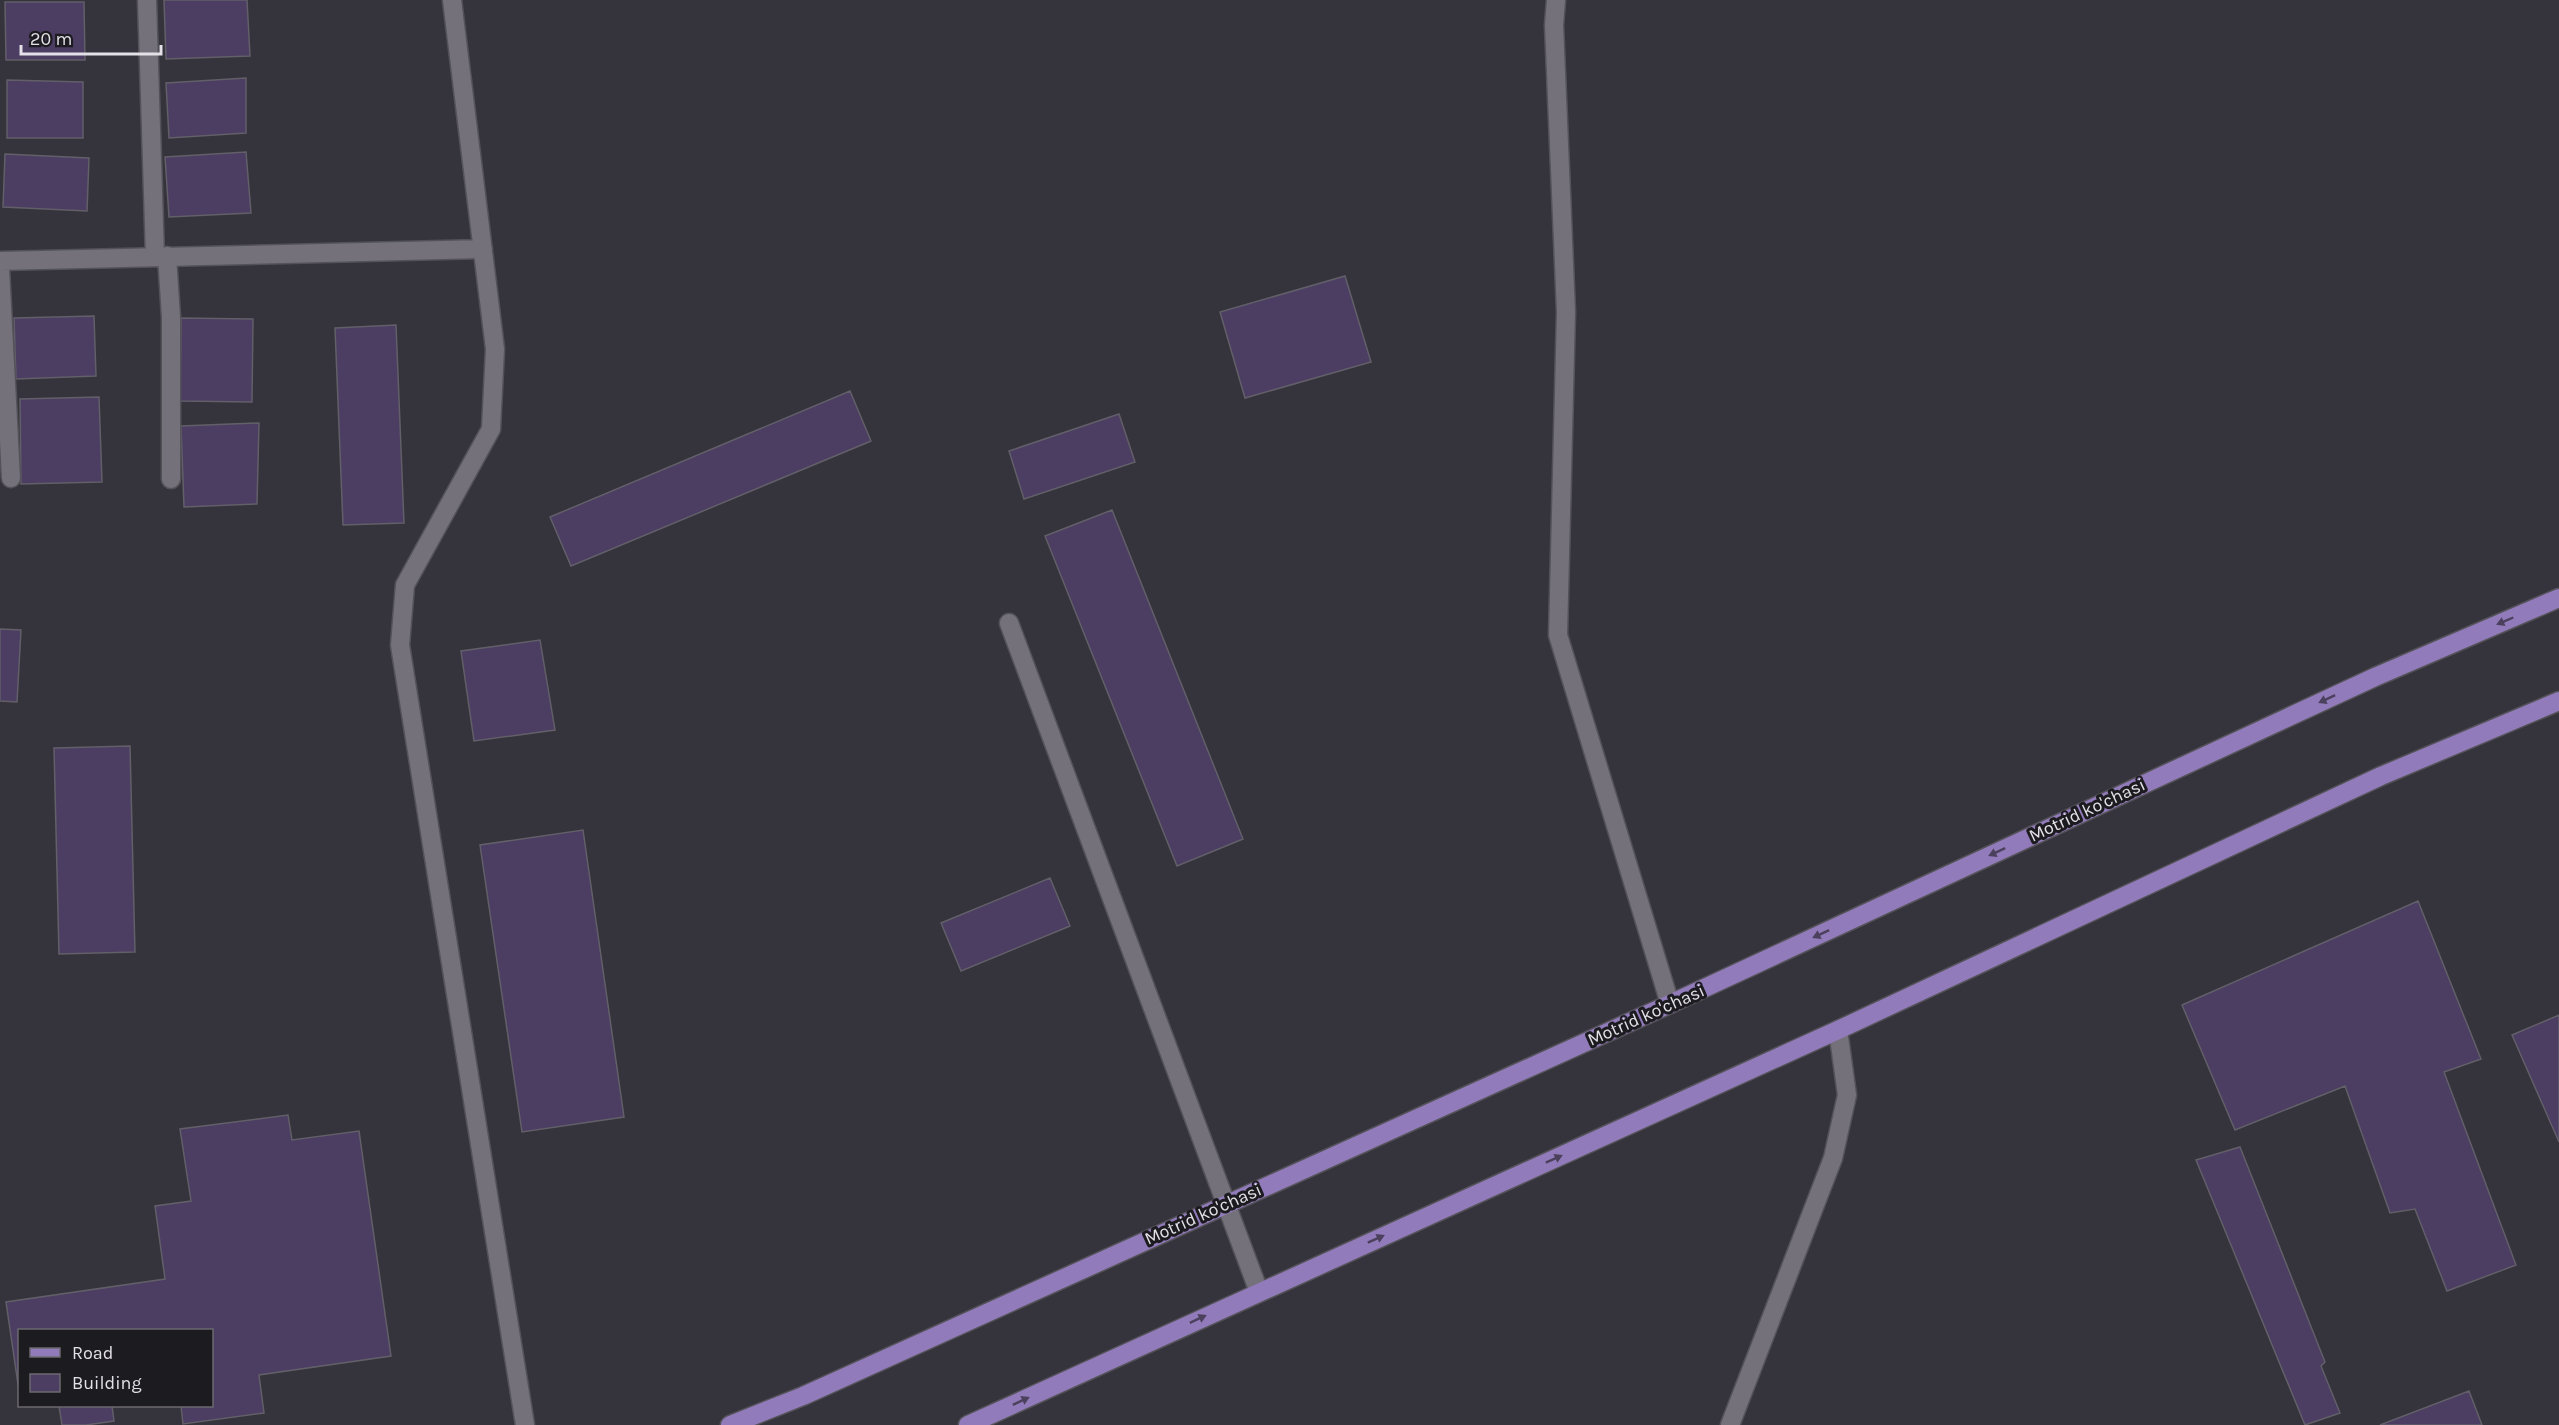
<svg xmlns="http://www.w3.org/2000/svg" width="2559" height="1425" viewBox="0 0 2559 1425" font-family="Karla,sans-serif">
<rect width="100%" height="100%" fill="#35333b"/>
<path fill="#4b3e62" stroke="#625f69" stroke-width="1.5" d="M164,0h83l3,56 -84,3z
M5,2h79l1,58h-79z
M246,78v55l-77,5 -3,-55z
M7,80l76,2v56h-76z
M246,152l5,61 -82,4 -4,-60z
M5,154l84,4 -2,53 -84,-4z
M1345,276l26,86 -126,36 -25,-86z
M94,316l2,60 -80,3 -2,-61z
M181,318l72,1 -1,83 -72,-1z
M396,325l8,198 -61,2 -8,-197z
M850,391l21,50 -300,125 -21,-49z
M99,397l3,85 -81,2 -1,-85z
M1119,414l16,48 -111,37 -15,-48z
M259,423l-2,81 -73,3 -3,-81z
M1112,510l131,329 -66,27 -132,-330z
M0,629l21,1 -4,72 -17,-1z
M540,640l15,90 -81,11 -13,-90z
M130,746l5,206 -76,2 -5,-206z
M583,830l41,287 -102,15 -42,-287z
M1050,878l20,48 -109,45 -20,-48z
M2418,901l63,158 -37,13 72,193 -69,26 -32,-82 -25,4 -45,-127 -110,44 -53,-125z
M2559,1015v127l-47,-107z
M288,1115l4,25 67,-9 32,225 -132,19 5,38 -81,11 -2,-18h31v-76h-192v68l-14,-96 159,-23 -10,-73 36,-5 -11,-72z
M2240,1147l85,215 -4,4 19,47 -35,12 -109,-265z
M2469,1391l13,34h-102z
M59,1406h53l2,15 -28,4h-24z"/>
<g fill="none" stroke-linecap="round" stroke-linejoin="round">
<g stroke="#545259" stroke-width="21">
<path id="service" d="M147,0l8,257
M452,0l43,349 -4,80 -86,156 -5,60 125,780
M167,256l4,61v162
M0,261l483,-12
M0,269l11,209
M1009,623l250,669"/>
</g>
<g stroke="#545259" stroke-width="21">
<path id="minor" d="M1556,0l-2,25 12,287 -8,323 112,369
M1730,1425l103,-267 14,-63 -9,-65"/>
</g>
<g stroke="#545259" stroke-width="21">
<path id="primary" d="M730,1425l73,-29 867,-392 705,-327 184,-79
M968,1425l870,-395 543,-254 178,-75"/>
</g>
<use href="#service" stroke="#74717b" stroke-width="18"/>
<use href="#minor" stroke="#74717b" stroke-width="18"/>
<use href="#primary" stroke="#927bba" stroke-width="18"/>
</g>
<defs><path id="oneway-solid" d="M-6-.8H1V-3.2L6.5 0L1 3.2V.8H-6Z" transform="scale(1.5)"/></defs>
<g fill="#4b415d">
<use href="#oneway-solid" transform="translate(2505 621) rotate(157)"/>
<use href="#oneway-solid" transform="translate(2327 699) rotate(155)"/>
<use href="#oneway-solid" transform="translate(1997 852) rotate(155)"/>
<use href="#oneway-solid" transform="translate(1821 934) rotate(155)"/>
<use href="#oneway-solid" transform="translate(1554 1159) rotate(-24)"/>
<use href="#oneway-solid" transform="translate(1376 1239) rotate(-24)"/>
<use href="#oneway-solid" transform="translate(1198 1319) rotate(-25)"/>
<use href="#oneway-solid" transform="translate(1021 1401) rotate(-25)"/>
</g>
<g text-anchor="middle" stroke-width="6" stroke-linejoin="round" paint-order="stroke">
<g font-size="18" fill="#e3e1e7" stroke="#1c1b1f">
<text transform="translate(2087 810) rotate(-25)" y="6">Motrid ko'chasi</text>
<text transform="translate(1646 1015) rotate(-24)" y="6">Motrid ko'chasi</text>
<text transform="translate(1203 1214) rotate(-24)" y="6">Motrid ko'chasi</text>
</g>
</g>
<rect x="18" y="1329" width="195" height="78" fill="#1c1b1f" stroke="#6c6a6f" stroke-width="1.5"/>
<rect x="30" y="1348" width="30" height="9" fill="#927bba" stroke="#6c6a6f" stroke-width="1.5"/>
<text x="72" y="1359" font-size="18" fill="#e3e1e7">Road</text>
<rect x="30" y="1374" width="30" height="18" fill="#4b3e62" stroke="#6c6a6f" stroke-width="1.5"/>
<text x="72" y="1389" font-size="18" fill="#e3e1e7">Building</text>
<path d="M21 45v9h140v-9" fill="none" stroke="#e3e1e7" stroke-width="3"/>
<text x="30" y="45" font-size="18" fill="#e3e1e7" stroke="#1c1b1f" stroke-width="4.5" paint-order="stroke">20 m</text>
</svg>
